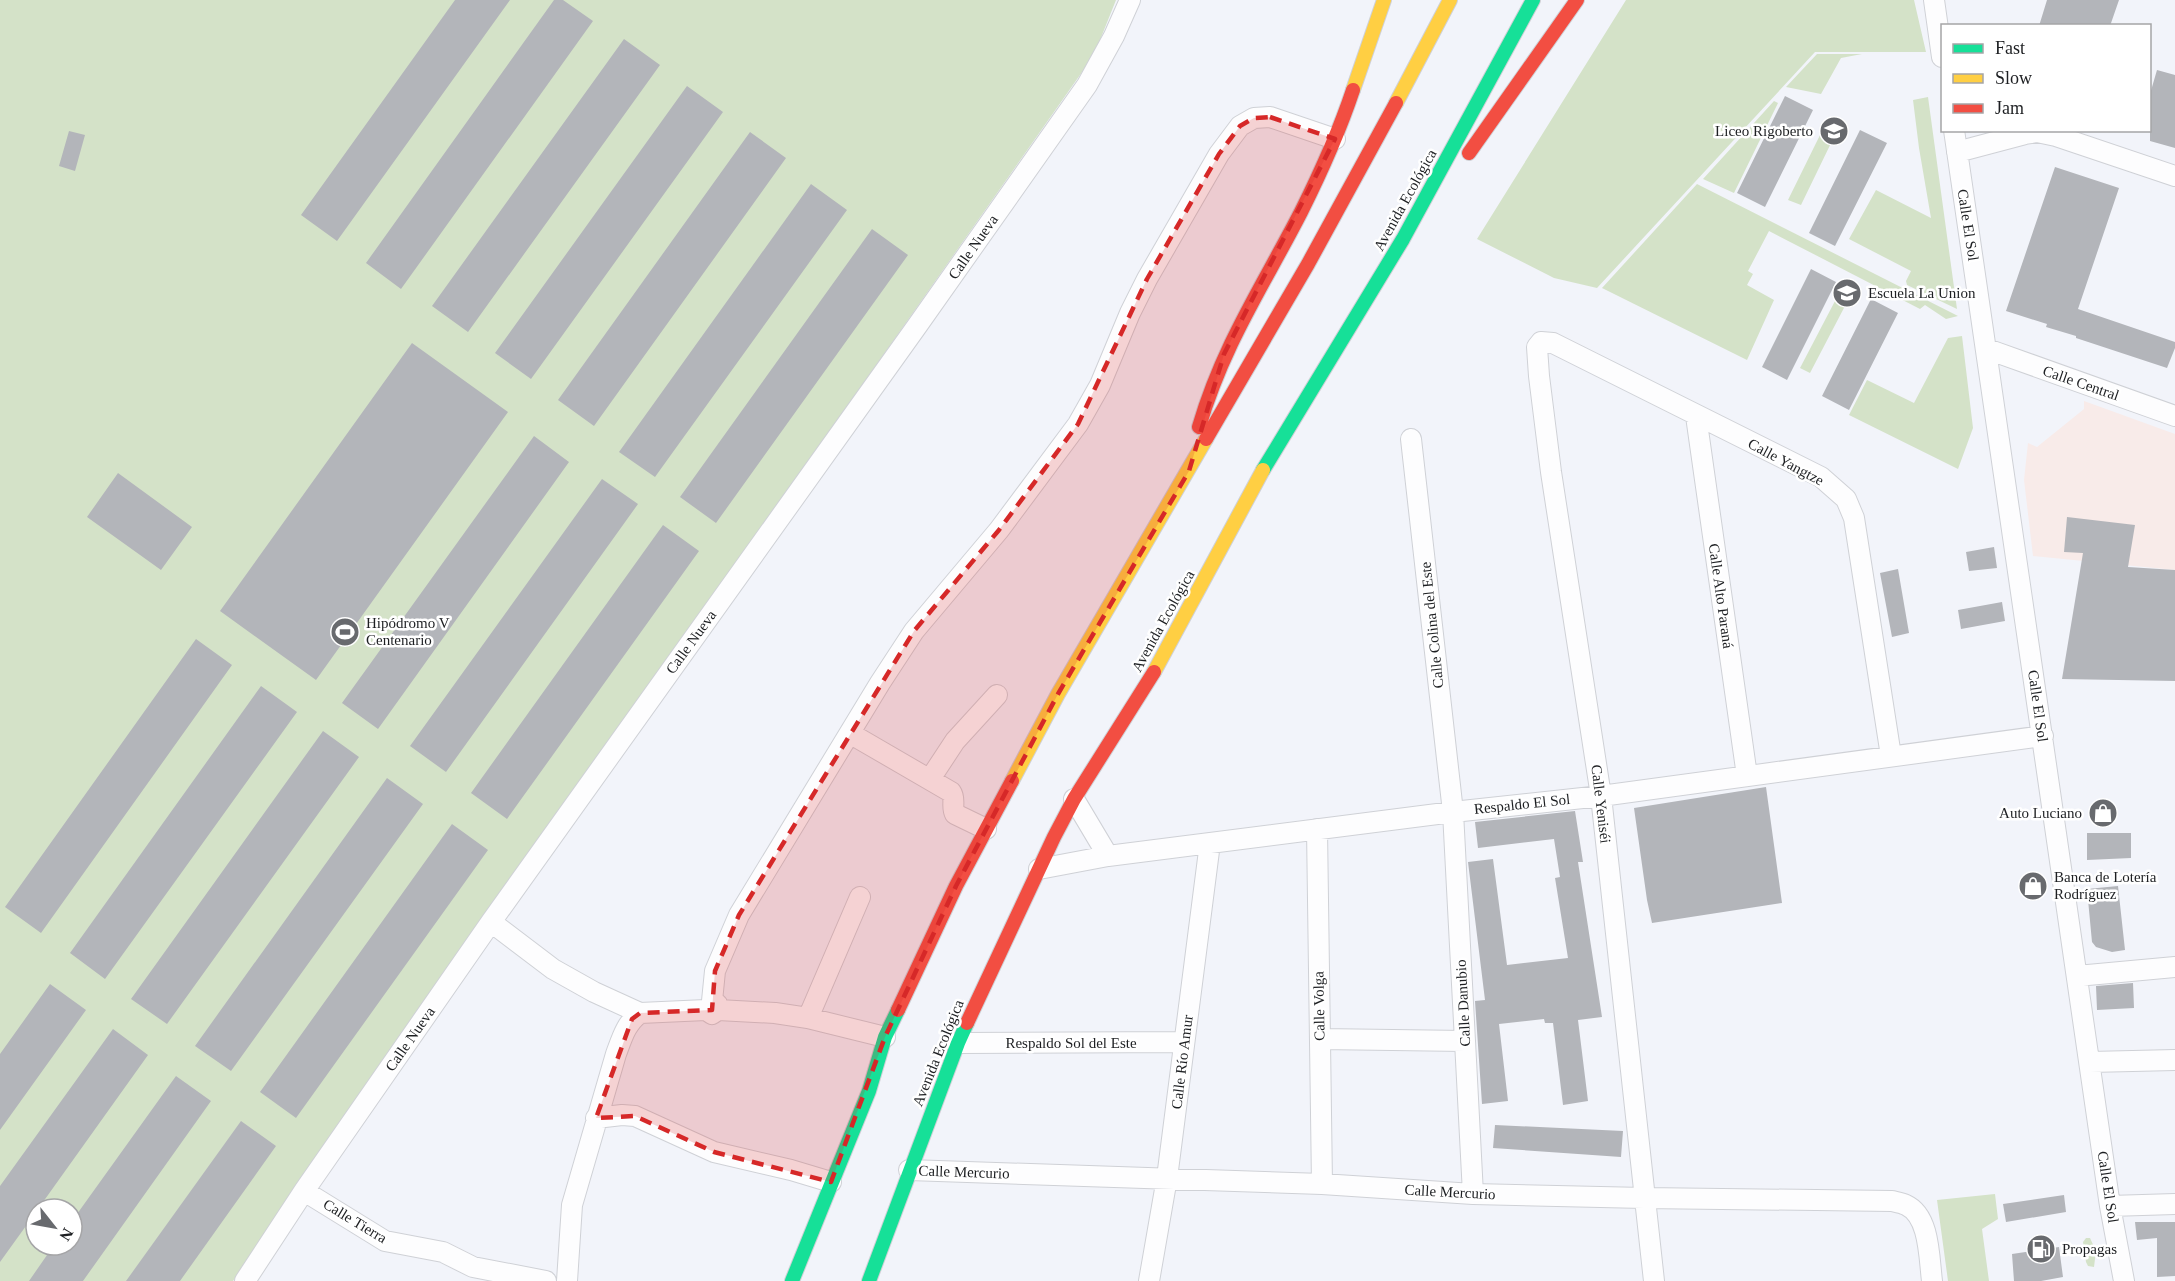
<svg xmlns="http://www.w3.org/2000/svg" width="2175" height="1281" viewBox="0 0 2175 1281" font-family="'Times New Roman',serif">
<rect width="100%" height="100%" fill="#f2f4fa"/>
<path fill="#f8ebe9" d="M2084,401l91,33v136l-142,-14 -9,-76 4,-37 9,4 47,-38z"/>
<path fill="#d4e2c8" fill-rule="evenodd" d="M0,0h1116l-22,55 -861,1226h-233zM36,1209h36v36h-36z
M1626,0h288l12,52h-111l-218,236 -43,-10 -77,-39z
M1817,54h45l-21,4 -20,36 -35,-7z
M1928,97l29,212 -50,-24 -1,-4 5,-10 -62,-32 27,-49 55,28 -12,-70 -6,-48z
M1774,101l4,2 -44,90 -31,-14z
M1821,133l12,6 -32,66 -13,-5z
M1697,184l261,132 -12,3 -21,-14 -5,4 -151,-78 -21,40 5,3 -6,11 27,15 -27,60 -145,-72z
M1835,301l10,5 -35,67 -10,-5z
M1962,336l11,92 -15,41 -109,-54 18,-35 47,23 34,-65z
M1995,1194l3,25 -16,10 7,52h-41l-11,-81z
M2086,1238h4l6,13 -2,16 -6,-1 -2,-4 -3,-20z"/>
<path fill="#b3b5ba" d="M455,0h55l-173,241 -36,-26z
M554,0h9l30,21 -192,268 -35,-26z
M2047,0h72l-9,26h-71z
M624,39l36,26 -192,267 -36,-26z
M2157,70l18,5v73l-25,-7v-47z
M687,86l36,26 -192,267 -36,-26z
M1785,96l28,14 -48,97 -28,-14z
M1860,130l27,13 -52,103 -26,-13z
M69,131l16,4 -10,36 -16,-5z
M750,132l36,26 -192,268 -36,-26z
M2055,167l64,21 -41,121 97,33v6l-8,20 -91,-30v-2l-30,-9 1,-3 -41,-13z
M811,184l36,26 -192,267 -36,-25z
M872,229l36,26 -192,268 -36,-26z
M1811,269l25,13 -49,98 -25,-13z
M1871,299l27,14 -49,97 -27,-14z
M412,343l96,69 -192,268 -96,-69z
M534,436l35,26 -191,267 -36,-26z
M118,473l74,54 -31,43 -74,-53z
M602,479l36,25 -192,268 -36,-26z
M2067,517l68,8 -7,42 47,3v111l-113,-2 21,-126 -19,-1z
M663,525l36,26 -192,268 -36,-26z
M1994,547l3,21 -28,3 -3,-19z
M1898,569l11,64 -17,4 -12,-64z
M2002,602l3,19 -44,8 -3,-19z
M196,639l36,26 -191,268 -36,-26z
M261,686l36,26 -192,267 -35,-26z
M323,731l36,26 -192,267 -36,-25z
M387,778l36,26 -192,267 -36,-25z
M1766,787l16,116 -130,20 -5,-23 -13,-92z
M1575,811l8,51h-5l24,155 -24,3 10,81 -25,4 -10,-82h-8l-1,-4 -45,5 9,77 -26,3 -7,-103 10,-1 -17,-138 25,-3 14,106 61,-7 -13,-80 5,-1 -6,-38 -76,9 -3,-26z
M452,824l36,26 -192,268 -36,-26z
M2087,833h44v25l-44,2z
M2118,886l7,64 -13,2 -16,-5 -4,-5 -5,-53z
M2133,983l1,25 -37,2 -1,-24z
M50,984l36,26 -86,120v-76z
M113,1029l35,26 -110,154h-2v3l-36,50v-76z
M176,1076l35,25 -128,180h-54l25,-36h18v-24z
M241,1121l35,25 -96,135h-54z
M1495,1125l128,6 -2,26 -128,-9z
M2064,1195l2,17 -60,10 -3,-18z
M2135,1222h40v54l-18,1v-39l-20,2z
M2059,1247l4,30 -22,4h-27l-2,-27z"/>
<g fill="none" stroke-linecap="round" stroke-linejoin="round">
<g stroke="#cfd1d6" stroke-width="22">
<path id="street" d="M1934,0l8,57
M1954,130l156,1076 14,75
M1957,152l68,-18 12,-2 19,4 119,40
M1987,349l188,67
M1696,416l51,360
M1411,439l42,373 20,382
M851,734l100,58c5,7 0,15 4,22l31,15
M930,779l25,-38 42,-46
M1074,799l34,57
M1317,829l5,355
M1039,869l69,-13 345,-44 148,-16 442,-60
M491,922l62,47 41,23 46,21
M2077,976l98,-9
M712,1001l3,-30 24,-56 141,-232 34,-52 85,-101 79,-106 22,-39 30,-72 17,-34 72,-125 21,-28 14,-8 16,-1 65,22
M718,1010l57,3 33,5 77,19
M808,1018l52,-121
M1320,1039l145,2
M958,1043l226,-1
M2090,1062l85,-2
M596,1118l26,-3 13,1 79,36 77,18 40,12
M909,1170l413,14 151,10 171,4 248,3c4,1 10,2 14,4 24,11 23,53 26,76
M304,1191l81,50 58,11 30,15 73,14
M2110,1206l65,-2
M245,1281l59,-90 187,-269 426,-596 170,-241 27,-49 16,-36
M567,1281l5,-76 44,-151c6,-16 10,-31 24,-41l66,-3 6,4 6,-4 -1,-6
M1149,1281l18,-103 43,-335
M1654,1281l-53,-485 -50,-324 -12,-96 -2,-29 4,-5 12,1 268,134 25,22 8,19 37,238"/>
</g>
<g stroke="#cfd1d6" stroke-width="16">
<path id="fast" d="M1263,470l140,-231 130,-239
M792,1281l77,-190 16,-54 13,-27
M869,1281l89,-238 9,-20"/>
</g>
<g stroke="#cfd1d6" stroke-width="16">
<path id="slow" d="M1353,90l31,-90
M1396,103l54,-103
M1154,672l109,-202
M1012,781l46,-87 148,-255"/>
</g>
<g stroke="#cfd1d6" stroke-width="16">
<path id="jam" d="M1469,153l108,-153
M1199,427c24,-82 64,-141 102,-215 20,-40 38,-80 52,-122
M1206,439l102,-175 88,-161
M898,1010l58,-124 56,-105
M967,1023l87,-186 20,-38 80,-127"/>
</g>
<use href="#street" stroke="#fdfdfe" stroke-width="20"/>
<use href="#fast" stroke="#16e098" stroke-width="14"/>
<use href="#slow" stroke="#ffcf43" stroke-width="14"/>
<use href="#jam" stroke="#f24e42" stroke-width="14"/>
</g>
<path fill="#d62828" fill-opacity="0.2" stroke="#d62828" stroke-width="4.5" stroke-dasharray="12 8" stroke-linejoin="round" d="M1270,117l65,22 -111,215 -35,117 -131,223 -102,192 -71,151 -54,145 -117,-30 -79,-36 -39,2 36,-99 8,-6 72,-3 3,-39 24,-56 175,-284 85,-101 79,-106 69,-145 72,-125 21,-28 14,-8z"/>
<defs>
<g id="school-disc" transform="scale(1.5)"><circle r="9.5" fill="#686a6e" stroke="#fff"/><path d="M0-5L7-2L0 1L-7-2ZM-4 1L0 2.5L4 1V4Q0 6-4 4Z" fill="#fff"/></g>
<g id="stadium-disc" transform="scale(1.5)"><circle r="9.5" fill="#686a6e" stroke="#fff"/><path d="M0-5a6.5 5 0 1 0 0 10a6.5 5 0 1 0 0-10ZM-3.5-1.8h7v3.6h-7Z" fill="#fff"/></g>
<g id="shop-disc" transform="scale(1.5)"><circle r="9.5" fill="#686a6e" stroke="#fff"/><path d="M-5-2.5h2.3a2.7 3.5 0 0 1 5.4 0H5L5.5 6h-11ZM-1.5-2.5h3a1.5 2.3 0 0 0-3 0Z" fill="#fff"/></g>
<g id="fuel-disc" transform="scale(1.5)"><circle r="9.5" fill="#686a6e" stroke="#fff"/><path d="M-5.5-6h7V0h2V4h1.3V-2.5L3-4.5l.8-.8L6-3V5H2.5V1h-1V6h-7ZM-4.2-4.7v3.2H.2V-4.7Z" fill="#fff"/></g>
</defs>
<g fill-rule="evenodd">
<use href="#school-disc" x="1834" y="131"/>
<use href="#school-disc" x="1847" y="293"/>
<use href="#stadium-disc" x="345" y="632"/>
<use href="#shop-disc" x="2103" y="813"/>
<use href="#shop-disc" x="2033" y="886"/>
<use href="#fuel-disc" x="2041" y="1249"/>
</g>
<g text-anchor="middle" stroke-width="5" stroke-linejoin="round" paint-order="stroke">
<g font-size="15" fill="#1d1f22" stroke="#fff" text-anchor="start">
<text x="1813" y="136" text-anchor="end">Liceo Rigoberto</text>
<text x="1868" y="298">Escuela La Union</text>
<text x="366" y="628">Hipódromo V<tspan x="366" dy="17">Centenario</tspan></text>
<text x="2082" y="818" text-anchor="end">Auto Luciano</text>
<text x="2054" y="882">Banca de Lotería<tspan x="2054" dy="17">Rodríguez</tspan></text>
<text x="2062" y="1254">Propagas</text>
</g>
<g font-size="15" fill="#1d1f22" stroke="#fff">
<text transform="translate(1405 200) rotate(-61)" y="5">Avenida Ecológica</text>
<text transform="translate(1968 225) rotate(81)" y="5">Calle El Sol</text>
<text transform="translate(973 247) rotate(-55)" y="5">Calle Nueva</text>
<text transform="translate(2081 383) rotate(19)" y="5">Calle Central</text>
<text transform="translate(1786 462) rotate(28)" y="5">Calle Yangtze</text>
<text transform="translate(1721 596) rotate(82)" y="5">Calle Alto Paraná</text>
<text transform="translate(1163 621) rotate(-61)" y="5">Avenida Ecológica</text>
<text transform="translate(1432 625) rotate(-96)" y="5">Calle Colina del Este</text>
<text transform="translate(691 642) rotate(-54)" y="5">Calle Nueva</text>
<text transform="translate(2038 706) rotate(82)" y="5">Calle El Sol</text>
<text transform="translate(1522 804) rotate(-6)" y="5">Respaldo El Sol</text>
<text transform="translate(1601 804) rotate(83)" y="5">Calle Yeniséi</text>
<text transform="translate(1463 1003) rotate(-93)" y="5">Calle Danubio</text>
<text transform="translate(1319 1006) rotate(-91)" y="5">Calle Volga</text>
<text transform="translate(410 1039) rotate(-55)" y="5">Calle Nueva</text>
<text x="1071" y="1048">Respaldo Sol del Este</text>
<text transform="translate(938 1053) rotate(-68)" y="5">Avenida Ecológica</text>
<text transform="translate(1182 1062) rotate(-83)" y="5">Calle Río Amur</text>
<text transform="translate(964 1172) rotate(2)" y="5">Calle Mercurio</text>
<text transform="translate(2108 1187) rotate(81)" y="5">Calle El Sol</text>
<text transform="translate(1450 1192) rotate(3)" y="5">Calle Mercurio</text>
<text transform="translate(355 1221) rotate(31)" y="5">Calle Tierra</text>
</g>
</g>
<rect x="1941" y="24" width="210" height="108" fill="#ffffff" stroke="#a5a5a7" stroke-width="1.5"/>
<rect x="1953" y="44" width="30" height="9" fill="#16e098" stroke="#a5a5a7" stroke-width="1.5"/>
<text x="1995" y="54" font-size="18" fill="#1d1f22">Fast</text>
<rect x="1953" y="74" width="30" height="9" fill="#ffcf43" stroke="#a5a5a7" stroke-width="1.5"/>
<text x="1995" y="84" font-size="18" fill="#1d1f22">Slow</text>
<rect x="1953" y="104" width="30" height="9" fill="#f24e42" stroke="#a5a5a7" stroke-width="1.5"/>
<text x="1995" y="114" font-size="18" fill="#1d1f22">Jam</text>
<g transform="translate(54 1227) rotate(121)"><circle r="28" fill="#ffffff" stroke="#a5a5a7" stroke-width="1.5"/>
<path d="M0-4.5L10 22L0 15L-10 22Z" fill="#686a6e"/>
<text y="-9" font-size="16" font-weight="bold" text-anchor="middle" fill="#1d1f22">N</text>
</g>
</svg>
